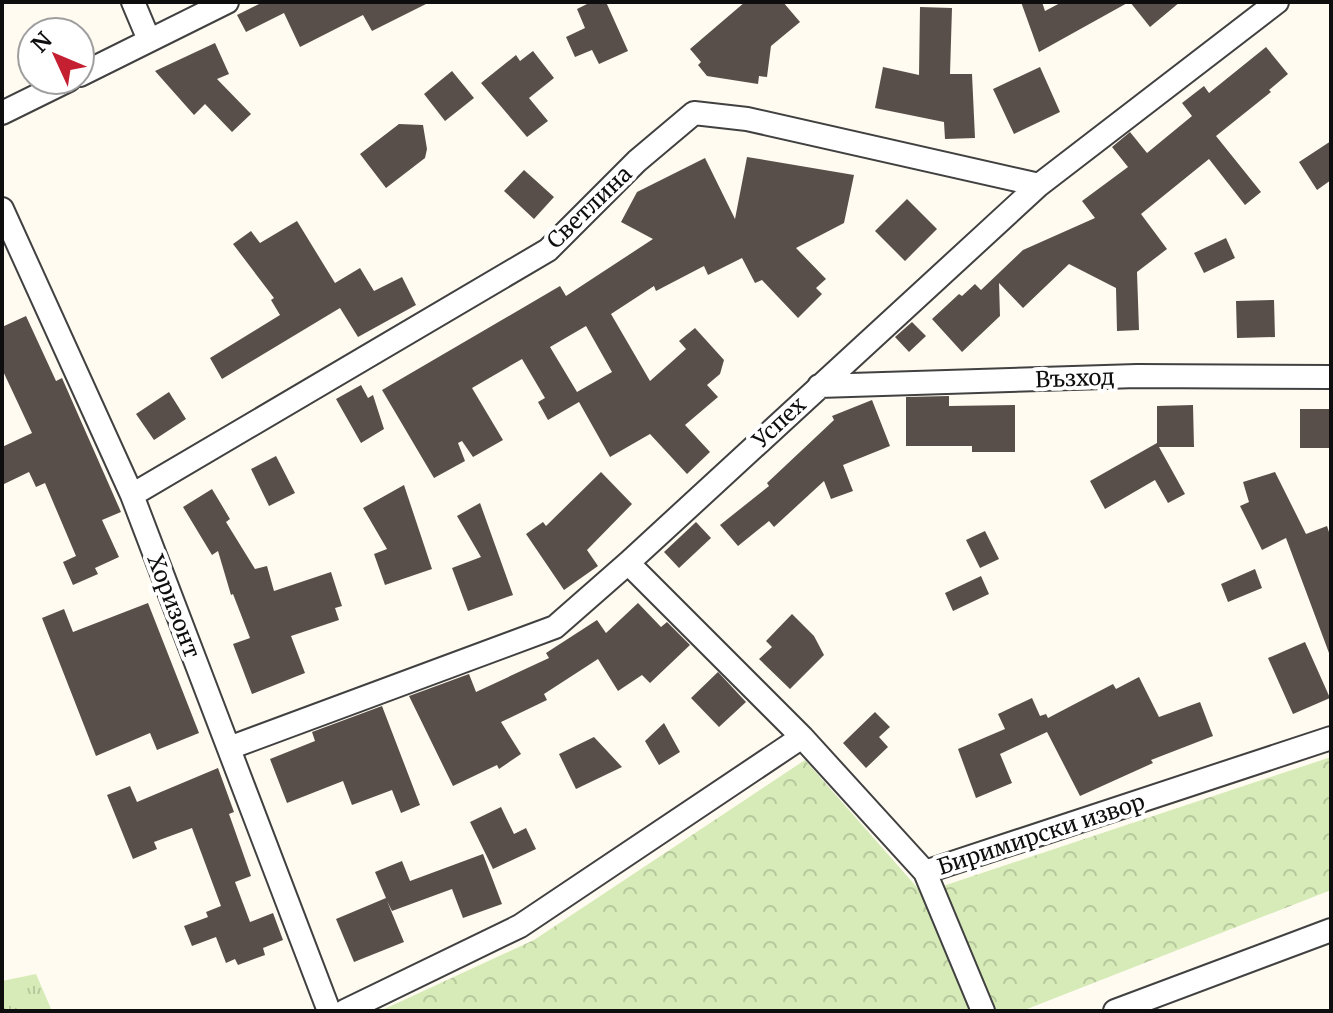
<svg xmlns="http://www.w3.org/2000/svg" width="1333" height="1013" viewBox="0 0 1333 1013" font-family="Merriweather,serif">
<defs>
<pattern id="grass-tufts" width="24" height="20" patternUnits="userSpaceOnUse" patternTransform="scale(2)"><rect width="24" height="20" fill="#d6ebb7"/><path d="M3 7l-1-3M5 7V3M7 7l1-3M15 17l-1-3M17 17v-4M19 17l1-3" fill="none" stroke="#b6c89c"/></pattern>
<pattern id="park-crowns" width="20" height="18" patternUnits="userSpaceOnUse" patternTransform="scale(2)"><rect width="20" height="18" fill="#d6ebb7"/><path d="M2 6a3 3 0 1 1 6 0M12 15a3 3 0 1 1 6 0" fill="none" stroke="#b6c89c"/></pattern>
</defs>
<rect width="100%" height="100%" fill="#fffbf0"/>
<path fill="url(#grass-tufts)" d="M36,974l16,37h-50v-30z"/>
<path fill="url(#park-crowns)" d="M1331,757v133l-309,121h-642l154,-71 271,-180 117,133z"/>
<path fill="#584f4a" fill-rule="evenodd" d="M263,2h167l-58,29 -9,-16 -63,32 -16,-34 -38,19 -9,-17z
M591,2h15l22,49 -29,13 -7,-14 -17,7 -9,-20 19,-9 -8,-19z
M745,2h38l17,20 -29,24 -4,31 -8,-1 -1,8 -51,-8 -9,-11 3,-3 -11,-13z
M1021,2h21l3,9 17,-9h67l-90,50z
M1130,2h50l-30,25z
M920,7l32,1 -2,66h22l3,64 -30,1 -1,-17 -69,-14 8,-41 36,8z
M215,43l14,31 -12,5 34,35 -19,18 -27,-28 -11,11 -39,-44z
M1266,47l22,27 -19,16 2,2 -55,44 45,56 -16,13 -36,-46 -68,55 26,35 -30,23 2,58 -22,1 -1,-43 -47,-24 -46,44 -24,-25 1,33 -38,36 -30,-33 27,-25 3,2 13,-12 6,6 42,-40 72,-32 -13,-17 46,-34 -16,-20 18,-15 17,21 45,-37 -10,-13 22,-17 5,7z
M533,51l21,27 -25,20 19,23 -21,16 -46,-54 35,-28 4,6z
M1040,67l20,45 -46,22 -21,-45z
M452,71l22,27 -29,23 -21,-27z
M399,124l24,1 4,24 -2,9 -39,30 -26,-34z
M1331,141v39l-14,10 -18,-28z
M747,157l107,18 -10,48 -48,25 30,31 -10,9 6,6 -24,24 -36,-38 -7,3 -13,-25 -34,17 -4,-9 -48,25 -2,-5 -43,28 39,67 36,-32 -7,-8 16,-13 29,32 -4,14 -13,11 11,12 -33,28 25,27 -23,22 -37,-40 -40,23 -31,-55 -31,18 -10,-18 7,-4 -23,-39 -50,29 31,52 -30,17 -11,-16 -4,2 7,18 -31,17 -52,-88 178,-104 6,10 87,-57 -32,-17 16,-30 68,-34 30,61zM586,326l26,46 -35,20 -27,-45z
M524,170l30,27 -20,22 -30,-28z
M907,199l30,30 -32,32 -30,-30z
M297,221l38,62 25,-15 14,23 28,-14 14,28 -58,32 -18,-29 -118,71 -12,-21 70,-43 -9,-15 3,-2 -41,-54 18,-13 9,12z
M1226,238l9,20 -31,15 -10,-20z
M1274,300l1,37 -38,1 -1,-37z
M26,316l30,65 6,-3 59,134 -19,8 17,37 -24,11 3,6 -25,11 -10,-23 13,-6 -31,-73 -9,4 -7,-15 -27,13v-38l30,-14 -30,-64v-42z
M912,322l14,14 -17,16 -14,-15z
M361,385l7,13 5,-3 11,34 -23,14 -25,-44z
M169,392l17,27 -32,21 -18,-26z
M949,396v10l66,-1v47h-43v-6h-66v-49z
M872,400l18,46 -47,19 10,26 -22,8 -7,-18 -50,46 -5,-6 -31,25 -18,-21 49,-39 -2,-3 67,-63 -2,-4z
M1193,405l1,42h-35l26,47 -17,9 -13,-23 -50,29 -15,-28 67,-38v-37z
M1300,409h31v39h-31z
M276,456l19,37 -26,13 -18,-37z
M601,472l31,32 -45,46 11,16 -34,24 -38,-56 17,-12 3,4z
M1275,472l31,62 21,-8 4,12v114l-2,1 -43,-115 -24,12 -22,-44 9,-4 -6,-20z
M404,485l28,84 -47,16 -11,-31 13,-5 -24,-41z
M212,489l18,30 -4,3 29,47 12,-3 7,25 57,-19 11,34 -7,2 4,12 -48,16 14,37 -53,21 -19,-50 17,-6 -17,-44 -2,1 -13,-44 -6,4 -29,-48z
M480,503l33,92 -45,16 -16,-43 29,-11 -24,-41z
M696,522l15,16 -32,30 -15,-16z
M985,531l14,28 -19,9 -14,-28z
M1255,569l7,19 -34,14 -7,-18z
M981,576l8,18 -36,17 -8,-18z
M148,603l51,130 -42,17 -7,-17 -54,23 -54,-138 22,-9 9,23z
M638,603l23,24 6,-5 23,23 -40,38 -8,-8 -24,16 -20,-32 -54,35 3,6 -46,22 20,32 -22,15 -2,-4 -44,21 -44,-90 60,-22 7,18 73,-34 -3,-5 51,-33 9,13z
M792,614l22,22 10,19 -34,34 -31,-30 13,-12 -6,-6z
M1305,642l25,56 -37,16 -25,-56z
M718,672l28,30 -27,25 -28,-29z
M1139,677l20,40 41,-15 13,34 -62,24 2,3 -73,33 -33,-64 -47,22 12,29 -36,15 -18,-49 47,-20 -7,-15 34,-16 8,18 6,-2 2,4 65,-34 3,5z
M382,706l38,99 -19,8 -9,-23 -40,15 -9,-24 -56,22 -17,-44 45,-18 -3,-9z
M875,712l15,15 -11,10 9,10 -22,21 -23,-25z
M664,723l16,29 -21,13 -14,-24z
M594,737l28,30 -46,22 -17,-35z
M218,768l16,44 -5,2 22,62 -16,6 15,40 23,-9 10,27 -20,8 2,7 -27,10 -3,-6 -9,4 -10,-26 -24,9 -8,-20 24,-9 -2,-5 15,-6 -29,-78 -38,14 3,7 -24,10 -26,-64 23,-9 7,16z
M501,807l13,27 12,-6 10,21 -43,20 -23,-47z
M483,854l19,50 -39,14 -11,-29 -60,22 -5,-10 17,41 -50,20 -18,-43 50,-21 -11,-26 27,-11 8,20z"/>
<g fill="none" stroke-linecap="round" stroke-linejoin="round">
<g stroke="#414141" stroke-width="26">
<path id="minor" d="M133,2l16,38
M80,75l147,-73
M2,113l67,-33
M2,209l130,286 197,516
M819,386l318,-10 194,1
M132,495l416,-245 89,-89 57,-48 53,6 292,66
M628,563l174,174 123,135 58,139
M229,748l326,-121 73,-64 411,-378 238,-183
M925,872l406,-134
M345,1011l175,-85 282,-189
M1115,1011l216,-81"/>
</g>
<use href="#minor" stroke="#fff" stroke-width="22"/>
</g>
<g text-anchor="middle" stroke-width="8" stroke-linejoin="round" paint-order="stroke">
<g font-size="22" fill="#0e0e0e" stroke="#fff">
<text transform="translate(589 207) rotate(-44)" y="8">Светлина</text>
<text transform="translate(1075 378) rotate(-2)" y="8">Възход</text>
<text transform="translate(779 422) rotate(-43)" y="8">Успех</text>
<text transform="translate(174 606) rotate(69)" y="8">Хоризонт</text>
<text transform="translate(1041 834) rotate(-18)" y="8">Биримирски извор</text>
</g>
</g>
<rect width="1333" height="1013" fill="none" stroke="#0e0e0e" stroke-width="8"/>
<g transform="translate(56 56) rotate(314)"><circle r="38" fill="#ffffff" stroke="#9f9f9f" stroke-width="2"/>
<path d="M0-6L14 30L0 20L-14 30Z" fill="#c52032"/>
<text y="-12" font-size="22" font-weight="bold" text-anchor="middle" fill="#0e0e0e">N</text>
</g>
</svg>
